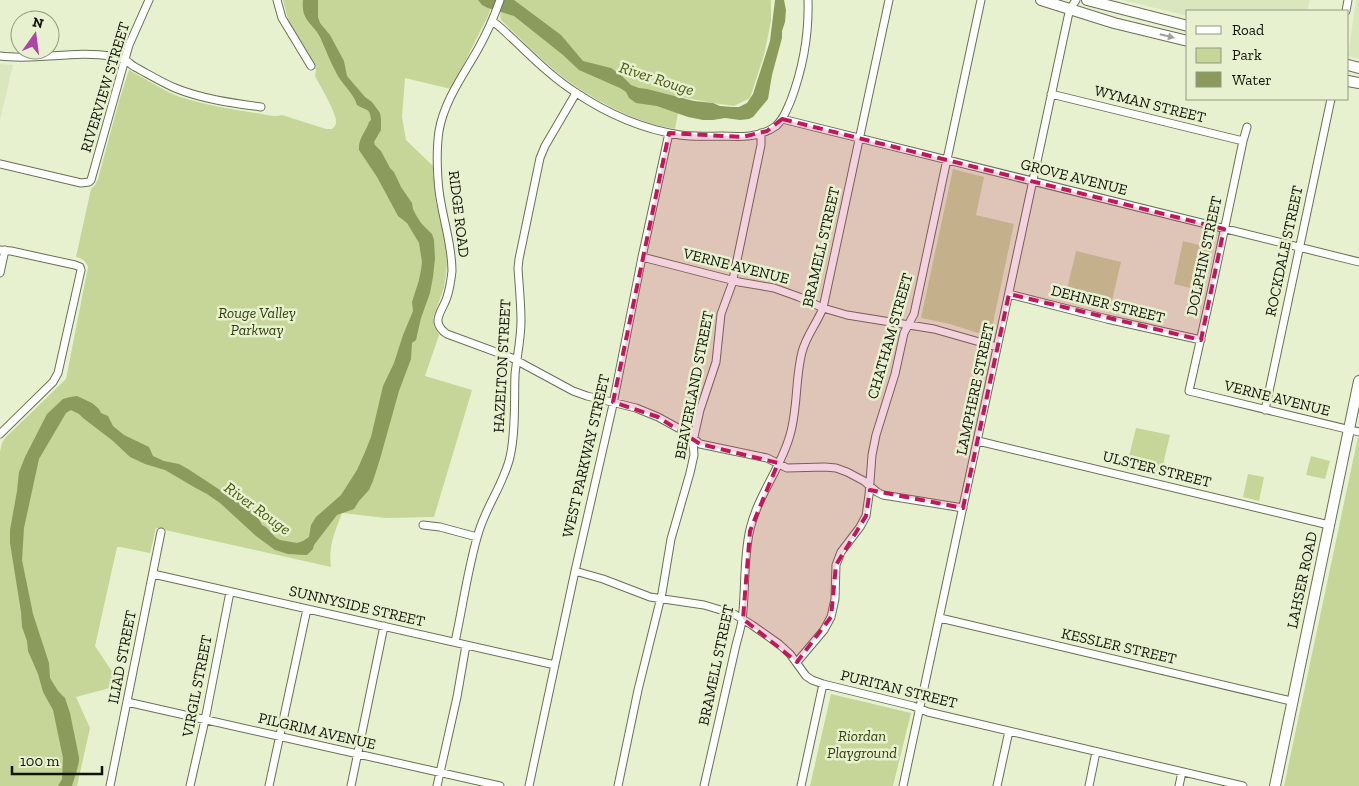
<svg xmlns="http://www.w3.org/2000/svg" width="1359" height="786" viewBox="0 0 1359 786" font-family="'Zilla Slab',serif">
<rect width="100%" height="100%" fill="#e7f1cf"/>
<path fill="#dae6bd" d="M1122,0h188l-3,11h-119v5z
M1356,0h3v59l-11,-3z
M0,64l13,1 -13,55z"/>
<path fill="#c5d698" d="M283,0h211l-6,16 -37,73 -46,-11 -3,39 4,23 27,26 3,37 10,39 1,23 -3,23 -11,30 1,8 5,9 -14,41 47,14 -38,127 -48,1 -44,-5c-7,19 -14,33 -11,54l-175,-39 -6,25 -30,-6h-3l-22,99 26,39 -45,12 14,31 -13,58h-77v-334l2,-9 3,-5 61,-59 22,-112c-2,-6 -5,-8 -12,-10l15,-68 4,-4 3,-6 21,-78 10,-31c17,9 33,20 51,27 25,8 50,12 76,16 8,1 18,5 26,2l44,14h6c2,-2 4,-4 4,-6 2,-8 -17,-39 -21,-47l1,-6 -27,-47z
M505,0h266v21l-7,34 -14,43 -16,8 -21,-3 -32,-6 -6,32c-41,-6 -92,-34 -123,-61 -18,-15 -34,-32 -51,-48l-1,-6z
M953,169l31,8 -8,38 38,9 -24,113 -40,-13 -29,-6z
M1183,241l29,7 -9,43 -29,-7z
M1076,251l45,11 -11,47 -45,-11z
M1136,428l34,7 -10,42 -34,-8z
M1358,437h1v349h-75z
M1311,456l19,5 -5,18 -19,-4z
M1248,474l16,3 -5,24 -16,-4z
M831,694l80,19 -18,73h-83z"/>
<path fill="#8b9b5c" d="M303,0h15v17l2,6 10,12 14,26 3,15 18,21 7,5 8,11 1,6v11l-7,12 1,3 6,6 9,17 4,4 7,15 11,16 1,6 3,6 5,8 11,11 2,6 1,19 -2,18 -3,16 -9,25 -5,22 -4,3 -1,16 -12,32 -19,68 -7,22 -4,9 -10,11 -5,8 -17,6 -23,30 -1,4 -6,6h-3l-16,-1 -13,-4 -19,-14 -36,-33 -13,-9 -13,-7 -29,-17 -20,-6 -15,-7 -17,-16 -30,-23 -4,-4 -8,-4 -5,3 -27,46 -15,69 -2,32 11,54 16,49 1,15 8,13 7,7 5,15 9,44c1,6 -5,22 -7,29h-14l4,-7 1,-21 -10,-48 -10,-18 -5,-18 -10,-23 -1,-10 -5,-14 -1,-15 -11,-69v-13l7,-39 2,-19 6,-15 22,-43 16,-15 7,-2 7,-1 15,7 7,6 2,4 7,3 5,10 11,9 25,12 4,9 11,5 15,3 9,5 61,40 7,5 6,11 4,2 9,10 5,3 17,3 6,-2 6,-4 2,-12 5,-8 25,-22 16,-25 8,-18 6,-15 12,-51 11,-23 9,-28 10,-24 -1,-9 7,-22 2,-10 1,-8 -3,-19 -12,-20 -9,-7 -21,-39 -18,-27c-1,-12 7,-18 10,-28l2,-2c-1,-13 -5,-9 -14,-15 -3,-11 -13,-19 -19,-29 -7,-12 -12,-26 -18,-39 -8,-15 -19,-16 -17,-37z
M478,0h36l47,35 22,26 28,7 11,8 9,9 8,3 8,1 47,12 19,2 7,3 12,1h7l8,-4 6,-9 17,-53 5,-41h9l2,10 -1,12 -3,9v7l-10,37 -4,24 -15,18 -4,2 -9,1 -15,-2 -12,2h-10l-15,-3 -31,-11 -21,-3 -7,-5 -3,-6 -6,-4 -41,-18 -16,-15 -49,-39 -26,-8 -6,-3z"/>
<g fill="none" stroke-linecap="round" stroke-linejoin="round">
<g stroke="#687153" stroke-width="9">
<path id="minor" d="M277,0l5,18 29,48
M500,0c-6,17 -13,33 -22,49 -14,25 -34,52 -39,82 -3,20 -2,52 2,72 4,23 11,44 11,68 -1,9 -2,17 -5,26 -2,8 -10,17 -9,25 1,5 4,9 9,12l65,24 61,33 14,5 49,12 22,9 31,17 11,10 67,14 20,10 38,-1 11,1 11,4 17,9 13,11 6,3 80,13
M1346,11l2,-11
M492,21c8,5 15,13 23,20 19,18 38,37 60,51 31,21 67,37 105,43 13,2 27,1 41,1 19,1 39,2 55,-10 8,-7 11,-17 15,-26 12,-32 18,-66 17,-100
M0,56c37,5 74,-6 111,0 4,1 10,2 14,4 4,2 6,5 10,7 13,7 26,15 40,21 27,11 57,15 86,19
M1051,94l192,47
M782,119l577,143
M1247,127l-4,14 -31,147 -23,103 170,41
M0,164l81,19 8,-1 2,-2 38,-135 20,-45
M0,250l11,1 64,14 5,2 1,3 -23,103 -5,9 -53,52
M642,257l97,25 35,6 25,9 24,11 24,7 87,14 63,18
M0,273l5,-23
M1009,294l98,25 94,21
M1265,410l66,-311
M978,441l351,84
M423,525l17,2 37,10
M575,571l28,8 47,18 54,8 30,9 18,11 27,19 11,10 16,22 6,4 11,4 90,22 15,6 315,74
M153,574l402,91
M940,618l351,83
M455,642c8,-36 13,-76 24,-111 8,-26 25,-48 31,-74 6,-27 4,-56 5,-83 2,-18 6,-35 6,-53 0,-18 -2,-36 -3,-53l1,-9 21,-101 5,-12 31,-53
M797,662l27,-32 7,-13 4,-18 1,-34 5,-13 19,-25 6,-11 3,-21 3,-40 4,-20 19,-61 9,-41 10,-19 67,-314
M127,702l373,84
M110,786l51,-254
M190,786l15,-66 25,-128
M269,786l38,-177
M351,786l33,-160
M437,786l20,-89 9,-52
M529,786l46,-215 37,-162 30,-152 27,-124
M618,786l20,-96 24,-97 9,-54 19,-66 4,-18 -1,-14 7,-31 16,-48 5,-48 11,-30 29,-139v-12
M704,786l32,-141c2,-8 5,-17 6,-25 4,-30 1,-61 8,-91 8,-34 31,-61 40,-94 8,-27 5,-56 12,-83 4,-16 15,-29 21,-44l66,-308
M801,786l22,-102
M903,786l165,-769 2,-8 6,-9
M997,786l12,-55
M1089,786l7,-34
M1179,786l3,-14"/>
</g>
<g stroke="#687153" stroke-width="12">
<path id="secondary" d="M1041,0l73,23 74,18
M1087,0l101,26
M1348,65l11,3
M1348,81l11,2
M1275,786l84,-405"/>
</g>
<use href="#minor" stroke="#fff" stroke-width="7"/>
<use href="#secondary" stroke="#fff" stroke-width="10"/>
</g>
<defs><path id="oneway-solid" d="M-6-.8H1V-3.2L6.5 0L1 3.2V.8H-6Z" transform="scale(1.25)"/></defs>
<use fill="#9fa19c" href="#oneway-solid" transform="translate(1167 36) rotate(14)"/>
<path fill="#c2185b" fill-opacity="0.2" stroke="#c2185b" stroke-width="4" stroke-dasharray="10 6" stroke-linejoin="round" d="M782,119l442,110 -23,111 -192,-46 -46,214 -93,-18 -4,26 -30,49 -5,52 -34,45 -54,-43 7,-88 28,-68 -78,-19 -42,-27 -45,-15 56,-269 73,4 25,-6z"/>
<g text-anchor="middle" stroke-width="5" stroke-linejoin="round" paint-order="stroke">
<g font-size="15" fill="#101408" stroke="#e7f1cf">
<text transform="translate(105 87) rotate(-73)" y="5">RIVERVIEW STREET</text>
<text transform="translate(1150 104) rotate(14)" y="5">WYMAN STREET</text>
<text transform="translate(1074 177) rotate(14)" y="5">GROVE AVENUE</text>
<text transform="translate(459 214) rotate(83)" y="5">RIDGE ROAD</text>
<text transform="translate(821 247) rotate(-77)" y="5">BRAMELL STREET</text>
<text transform="translate(1284 251) rotate(-78)" y="5">ROCKDALE STREET</text>
<text transform="translate(1204 256) rotate(-78)" y="5">DOLPHIN STREET</text>
<text transform="translate(736 266) rotate(14)" y="5">VERNE AVENUE</text>
<text transform="translate(1108 304) rotate(14)" y="5">DEHNER STREET</text>
<text transform="translate(890 336) rotate(-74)" y="5">CHATHAM STREET</text>
<text transform="translate(502 366) rotate(-87)" y="5">HAZELTON STREET</text>
<text transform="translate(694 385) rotate(-79)" y="5">BEAVERLAND STREET</text>
<text transform="translate(975 389) rotate(-78)" y="5">LAMPHERE STREET</text>
<text transform="translate(1277 398) rotate(14)" y="5">VERNE AVENUE</text>
<text transform="translate(586 456) rotate(-77)" y="5">WEST PARKWAY STREET</text>
<text transform="translate(1157 469) rotate(14)" y="5">ULSTER STREET</text>
<text transform="translate(1302 580) rotate(-78)" y="5">LAHSER ROAD</text>
<text transform="translate(357 606) rotate(13)" y="5">SUNNYSIDE STREET</text>
<text transform="translate(1119 646) rotate(13)" y="5">KESSLER STREET</text>
<text transform="translate(122 657) rotate(-79)" y="5">ILIAD STREET</text>
<text transform="translate(716 665) rotate(-78)" y="5">BRAMELL STREET</text>
<text transform="translate(197 686) rotate(-79)" y="5">VIRGIL STREET</text>
<text transform="translate(899 689) rotate(14)" y="5">PURITAN STREET</text>
<text transform="translate(317 731) rotate(13)" y="5">PILGRIM AVENUE</text>
</g>
<g font-size="15" font-style="italic" fill="#333e0d" stroke="#e7f1cf">
<text x="257" y="318">Rouge Valley<tspan x="257" dy="17">Parkway</tspan></text>
<text x="862" y="741">Riordan<tspan x="862" dy="17">Playground</tspan></text>
</g>
<g font-size="16" font-style="italic" fill="#4a5911" stroke="#e7f1cf">
<text transform="translate(657 78) rotate(18)" y="6">River Rouge</text>
<text transform="translate(258 508) rotate(36)" y="6">River Rouge</text>
</g>
</g>
<rect x="1186" y="10" width="162" height="90" fill="#e7f1cf" stroke="#91997f"/>
<rect x="1196" y="26" width="25" height="8" fill="#ffffff" stroke="#91997f"/>
<text x="1232" y="35" font-size="15" fill="#101408">Road</text>
<rect x="1196" y="48" width="25" height="15" fill="#c5d698" stroke="#91997f"/>
<text x="1232" y="60" font-size="15" fill="#101408">Park</text>
<rect x="1196" y="72" width="25" height="15" fill="#8b9b5c" stroke="#91997f"/>
<text x="1232" y="85" font-size="15" fill="#101408">Water</text>
<g transform="translate(35 35) rotate(14)"><circle r="24" fill="#e7f1cf" stroke="#91997f"/>
<path d="M0-4L9 19L0 12L-9 19Z" fill="#ae44a6"/>
<text y="-8" font-size="14" font-weight="bold" text-anchor="middle" fill="#101408">N</text>
</g>
<path d="M12 766v8h90v-8" fill="none" stroke="#101408" stroke-width="2.5"/>
<text x="20" y="766" font-size="15" fill="#101408" stroke="#e7f1cf" stroke-width="4" paint-order="stroke">100 m</text>
</svg>
